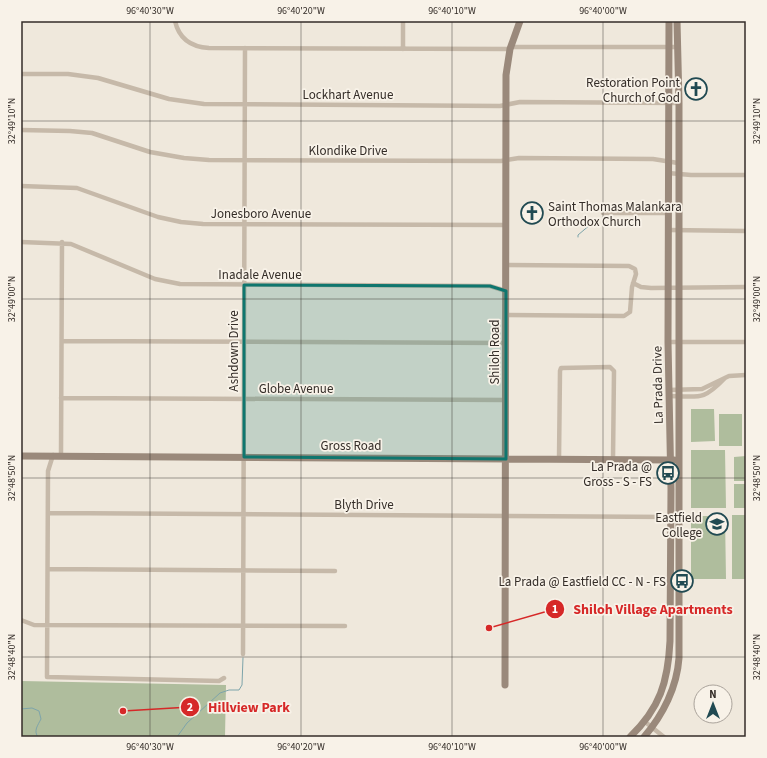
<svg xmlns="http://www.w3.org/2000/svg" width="767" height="758" viewBox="0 0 767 758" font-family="'Source Sans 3',sans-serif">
<rect width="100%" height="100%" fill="#efe8dc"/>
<path fill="#afbd9d" d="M714,409l1,32 -24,1v-33z
M719,414h23v32h-23z
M691,450h34l1,58h-35z
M746,456v25h-12v-24z
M734,484h12v24h-12z
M732,515h14v64h-14z
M691,516h34l1,63h-35z
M21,681l205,4 -1,52h-204z"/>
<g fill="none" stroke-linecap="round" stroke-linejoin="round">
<path stroke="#7da4aa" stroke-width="1" d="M578,237v-2l19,-16
M21,709l11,-1 7,3 2,8c-3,6 -8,12 -3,18
M177,737l10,-14 33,-30 9,-3h10l3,-5 1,-27"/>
<path stroke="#c6b9a9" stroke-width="4.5" d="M175,21c4,18 17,26 34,27l301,1
M511,47h167
M403,49v-28
M21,74h47l30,4 71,21 35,5 296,2 20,-4 159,1
M21,130l49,1 22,2 58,19 34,6 25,2 292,1 18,-3 134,1 25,4
M668,173l23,2h55
M21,186l56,2 81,29 23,5 22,2 303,1
M603,213h66
M669,230l77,1
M21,242l50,2 84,35 25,5 310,2 16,5
M633,283l8,4 10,1 95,-1
M506,315l118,1 6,-4 2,-25 4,-13 -1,-5 -6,-3 -123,-1
M62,341l444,2
M668,342h78
M668,390l34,-1 27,-13 17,-1
M669,396c30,0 33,6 56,-18
M61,398l445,2
M53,455l-5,16 -1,206 172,4 5,-3
M61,455l1,-213
M559,459l1,-88 1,-3 49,-1 4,4 -1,88
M48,513l624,4
M48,569l287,2
M21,620l13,5 311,1
M243,654l2,-606
M644,721l20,16"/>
<path stroke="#9a897b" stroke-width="7" d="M21,456l653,4
M505,685l1,-610 4,-26 10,-28
M630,737c30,-29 38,-55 40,-96l1,-152 -3,-147 1,-321
M644,737c19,-22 33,-50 35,-79v-555l-2,-82"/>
</g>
<path fill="#0f766e" fill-opacity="0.2" stroke="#0f766e" stroke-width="3" stroke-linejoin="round" d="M244,285l246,1 16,5v168l-262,-2z"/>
<path fill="none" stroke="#342d28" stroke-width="1" stroke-opacity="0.45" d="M150,21v716M301,21v716M452,21v716M603,21v716M21,121h725M21,299h725M21,478h725M21,657h725"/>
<defs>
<g id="church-ring" transform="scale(1.15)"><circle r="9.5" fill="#f8f2e8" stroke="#214a52" stroke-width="1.5"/><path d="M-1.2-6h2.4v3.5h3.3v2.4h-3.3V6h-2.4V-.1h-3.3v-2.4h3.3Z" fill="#214a52"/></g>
<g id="bus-ring" transform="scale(1.15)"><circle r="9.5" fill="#f8f2e8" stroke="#214a52" stroke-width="1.5"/><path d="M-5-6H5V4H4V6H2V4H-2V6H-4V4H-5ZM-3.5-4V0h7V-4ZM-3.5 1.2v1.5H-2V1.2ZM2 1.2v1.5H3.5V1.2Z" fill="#214a52"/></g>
<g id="university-ring" transform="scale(1.15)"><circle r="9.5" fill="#f8f2e8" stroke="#214a52" stroke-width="1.5"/><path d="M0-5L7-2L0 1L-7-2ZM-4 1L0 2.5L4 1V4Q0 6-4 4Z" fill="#214a52"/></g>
</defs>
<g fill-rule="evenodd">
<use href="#church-ring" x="696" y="89"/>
<use href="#church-ring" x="532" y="213"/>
<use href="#bus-ring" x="668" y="473"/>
<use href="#university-ring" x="717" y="524"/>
<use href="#bus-ring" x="682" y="581"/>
</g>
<g text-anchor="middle" stroke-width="3.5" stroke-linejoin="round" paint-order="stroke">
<g font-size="13" fill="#342d28" stroke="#f8f2e8" text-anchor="end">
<text x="680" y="87">Restoration Point<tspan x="680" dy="15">Church of God</tspan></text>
<text x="548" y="211" text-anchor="start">Saint Thomas Malankara<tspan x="548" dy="15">Orthodox Church</tspan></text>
<text x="652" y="471">La Prada @<tspan x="652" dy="15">Gross - S - FS</tspan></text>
<text x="702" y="522">Eastfield<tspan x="702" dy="15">College</tspan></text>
<text x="666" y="586">La Prada @ Eastfield CC - N - FS</text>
</g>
<g font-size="13" fill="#342d28" stroke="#f8f2e8">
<text x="348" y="99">Lockhart Avenue</text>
<text x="348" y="155">Klondike Drive</text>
<text x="261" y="218">Jonesboro Avenue</text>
<text x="260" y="279">Inadale Avenue</text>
<text transform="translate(233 351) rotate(-90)" y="5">Ashdown Drive</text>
<text transform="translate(494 352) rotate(-90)" y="5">Shiloh Road</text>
<text transform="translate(657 385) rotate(-91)" y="5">La Prada Drive</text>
<text x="296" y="393">Globe Avenue</text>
<text x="351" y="450">Gross Road</text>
<text x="364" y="509">Blyth Drive</text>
</g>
</g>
<path fill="none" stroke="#d62828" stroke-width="1.5" d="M489 628L555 609M123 711L190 707"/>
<g fill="#d62828" stroke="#f8f2e8" stroke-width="1.5">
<circle cx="489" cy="628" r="4"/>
<circle cx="123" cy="711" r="4"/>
<circle cx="555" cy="609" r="10"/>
<circle cx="190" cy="707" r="10"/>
</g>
<g font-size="12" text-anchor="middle" font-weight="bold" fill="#fff">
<text x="555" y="613">1</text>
<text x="190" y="711">2</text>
</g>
<g font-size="14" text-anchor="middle" font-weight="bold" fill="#d62828" stroke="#f8f2e8" stroke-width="3.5" stroke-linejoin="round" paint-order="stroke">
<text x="653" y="614">Shiloh Village Apartments</text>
<text x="249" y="712">Hillview Park</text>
</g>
<rect width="767" height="758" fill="none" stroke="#f8f2e8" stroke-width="44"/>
<g transform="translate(713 704)"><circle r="19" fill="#f8f2e8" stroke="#aaa39b"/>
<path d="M0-3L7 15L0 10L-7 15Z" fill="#214a52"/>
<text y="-6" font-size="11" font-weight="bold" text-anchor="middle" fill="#342d28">N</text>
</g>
<rect x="22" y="22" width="723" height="714" fill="none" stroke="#342d28" stroke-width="1.5"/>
<g font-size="10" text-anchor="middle" fill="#342d28">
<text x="150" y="14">96°40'30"W</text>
<text x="301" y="14">96°40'20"W</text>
<text x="452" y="14">96°40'10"W</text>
<text x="603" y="14">96°40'00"W</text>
<text transform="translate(11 121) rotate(-90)" y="4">32°49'10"N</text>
<text transform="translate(756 121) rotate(-90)" y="4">32°49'10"N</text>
<text transform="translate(11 299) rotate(-90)" y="4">32°49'00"N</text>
<text transform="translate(756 299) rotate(-90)" y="4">32°49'00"N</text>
<text transform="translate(11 478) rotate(-90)" y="4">32°48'50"N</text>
<text transform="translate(756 478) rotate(-90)" y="4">32°48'50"N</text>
<text transform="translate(11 657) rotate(-90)" y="4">32°48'40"N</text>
<text transform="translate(756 657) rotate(-90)" y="4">32°48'40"N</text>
<text x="150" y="750">96°40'30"W</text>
<text x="301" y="750">96°40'20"W</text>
<text x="452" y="750">96°40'10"W</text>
<text x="603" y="750">96°40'00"W</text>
</g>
</svg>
